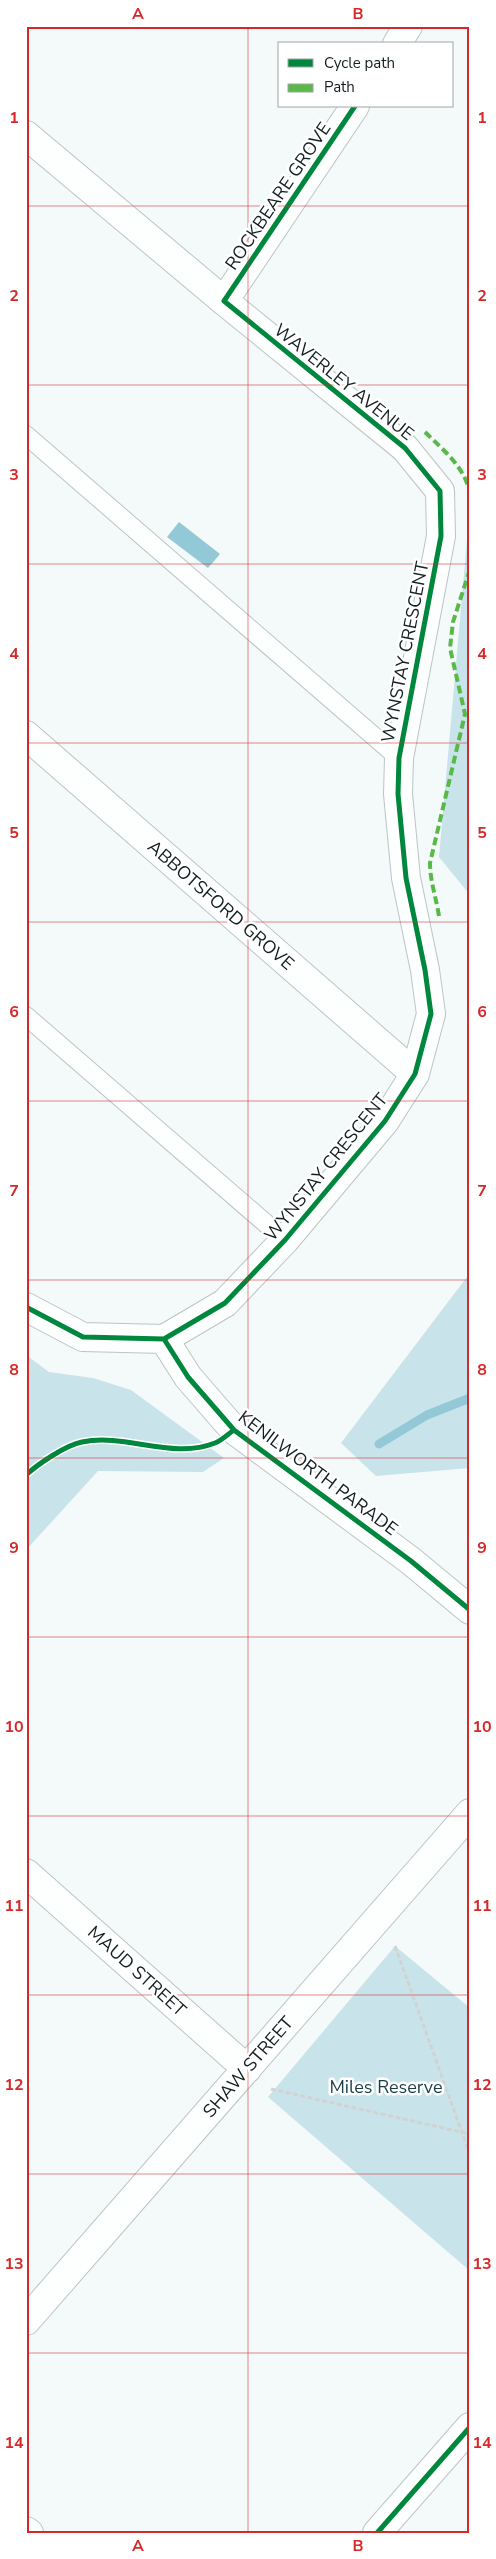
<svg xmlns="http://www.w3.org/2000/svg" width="496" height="2559" viewBox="0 0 496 2559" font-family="'Nunito Sans',sans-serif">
<rect width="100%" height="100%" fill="#f4f9fa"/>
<path fill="#c9e3ea" d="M470,506v389l-31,-38z
M470,1273v195l-94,8 -35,-33z
M26,1355l23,17 44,6 38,12 93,68 -21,14 -105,-1 -72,79z
M395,1946l75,62v263l-202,-174z"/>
<path fill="#93c9d7" d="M179,522l41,32 -12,14 -41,-31z"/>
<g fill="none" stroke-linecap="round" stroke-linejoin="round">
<path stroke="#93c9d7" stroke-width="9" d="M379,1444l48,-29 43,-17"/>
<g stroke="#bdc4c6" stroke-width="20">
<path id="lane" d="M26,435l373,323
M26,1016l259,224"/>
</g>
<g stroke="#bdc4c6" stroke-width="30">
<path id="street" d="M397,44l11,-18
M26,135l198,166 181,147 35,43 1,45 -42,222 -1,36 8,84 19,92 6,44 -16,60 -30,47 -100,119 -60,63 -61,36
M224,301l131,-195
M26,735l389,339
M26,1307l57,30 81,2
M164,1339l24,38 46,53 177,131 59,49
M26,1873l221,196
M26,2321l444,-508
M377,2533l93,-106"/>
</g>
<g stroke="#bdc4c6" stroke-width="30">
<path id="secondary" d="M26,2531l3,2"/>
</g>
<path stroke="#d1d3d3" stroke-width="3" stroke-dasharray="5 2.5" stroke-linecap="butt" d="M395,1946l75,209
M271,2089l199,45"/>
<use href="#lane" stroke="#fdfefe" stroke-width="18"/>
<use href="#street" stroke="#fdfefe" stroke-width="28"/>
<use href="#secondary" stroke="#fdfefe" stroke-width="28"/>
<path stroke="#58b947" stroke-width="4" stroke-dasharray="8 4" stroke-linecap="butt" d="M425,432c19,19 39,34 45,61
M439,916c-3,-19 -9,-35 -9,-53l35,-149 -15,-66 3,-26 17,-53"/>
<g stroke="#fff" stroke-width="8">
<path id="cycleway" d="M26,1307l57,30 81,2
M164,1339l61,-36 60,-63 100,-119 30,-47 16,-60 -6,-44 -19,-92 -8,-84 1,-36 42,-222 -1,-45 -35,-43 -181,-147 131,-195
M164,1339l24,38 46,53 177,131 59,49
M26,1475c12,-11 40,-30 56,-33 44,-9 90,18 133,1 6,-2 13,-9 19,-13
M377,2533l93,-106"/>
</g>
<use href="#cycleway" stroke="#00873e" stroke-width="5"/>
</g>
<path fill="none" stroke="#d62828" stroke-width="1" stroke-opacity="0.55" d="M248,26v2507M26,206h444M26,385h444M26,564h444M26,743h444M26,922h444M26,1101h444M26,1280h444M26,1458h444M26,1637h444M26,1816h444M26,1995h444M26,2174h444M26,2353h444"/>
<g text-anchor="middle" stroke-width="5" stroke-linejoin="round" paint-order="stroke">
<g font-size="18" fill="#131e21" stroke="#fff">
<text transform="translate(278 196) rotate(-56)" y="6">ROCKBEARE GROVE</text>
<text transform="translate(344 382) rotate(39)" y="6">WAVERLEY AVENUE</text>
<text transform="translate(405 652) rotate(-79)" y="6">WYNSTAY CRESCENT</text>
<text transform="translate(221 905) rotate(41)" y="6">ABBOTSFORD GROVE</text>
<text transform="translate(326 1167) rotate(-51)" y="6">WYNSTAY CRESCENT</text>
<text transform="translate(318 1473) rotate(37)" y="6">KENILWORTH PARADE</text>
<text transform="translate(137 1971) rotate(42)" y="6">MAUD STREET</text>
<text transform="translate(248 2067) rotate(-49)" y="6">SHAW STREET</text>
</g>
<g font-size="18" fill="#193d46" stroke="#fff">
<text x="386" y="2093">Miles Reserve</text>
</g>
</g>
<rect width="496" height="2559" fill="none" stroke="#ffffff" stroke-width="55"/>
<rect x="278" y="42" width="175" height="65" fill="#ffffff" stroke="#a1a5a6"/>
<rect x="288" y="59" width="25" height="8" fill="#00873e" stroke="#a1a5a6"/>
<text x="324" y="68" font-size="15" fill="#131e21">Cycle path</text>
<rect x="288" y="84" width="25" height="8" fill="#58b947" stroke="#a1a5a6"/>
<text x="324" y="92" font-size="15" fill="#131e21">Path</text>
<rect x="28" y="28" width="440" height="2504" fill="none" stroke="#d62828" stroke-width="2"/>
<g font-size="16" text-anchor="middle" font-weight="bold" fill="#d62828">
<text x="138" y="19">A</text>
<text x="358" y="19">B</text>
<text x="14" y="123">1</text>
<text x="482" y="123">1</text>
<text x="14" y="301">2</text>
<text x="482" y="301">2</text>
<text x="14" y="480">3</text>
<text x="482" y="480">3</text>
<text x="14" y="659">4</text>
<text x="482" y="659">4</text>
<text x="14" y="838">5</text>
<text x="482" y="838">5</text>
<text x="14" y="1017">6</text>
<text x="482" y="1017">6</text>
<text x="14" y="1196">7</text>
<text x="482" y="1196">7</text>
<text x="14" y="1375">8</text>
<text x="482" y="1375">8</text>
<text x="14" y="1553">9</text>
<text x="482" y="1553">9</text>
<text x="14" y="1732">10</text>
<text x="482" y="1732">10</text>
<text x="14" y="1911">11</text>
<text x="482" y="1911">11</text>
<text x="14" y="2090">12</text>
<text x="482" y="2090">12</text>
<text x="14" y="2269">13</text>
<text x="482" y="2269">13</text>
<text x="14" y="2448">14</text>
<text x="482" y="2448">14</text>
<text x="138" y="2551">A</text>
<text x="358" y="2551">B</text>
</g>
</svg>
